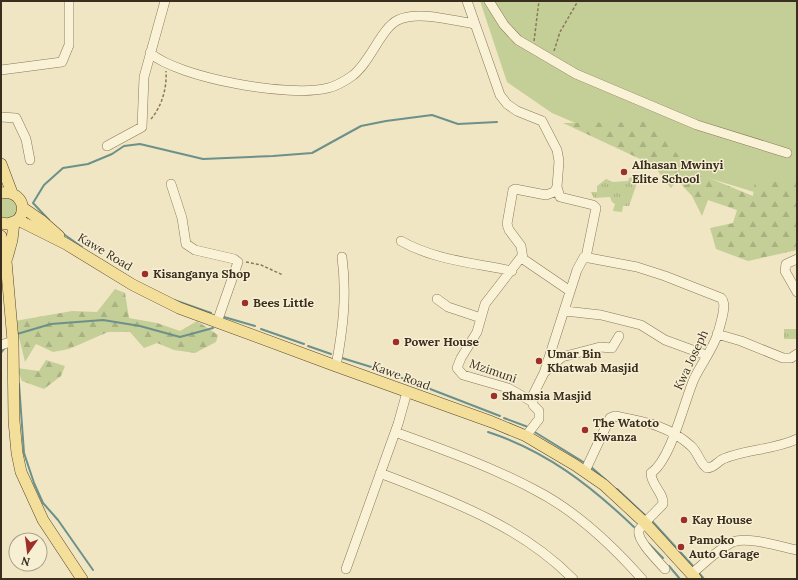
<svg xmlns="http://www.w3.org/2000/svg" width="798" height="580" viewBox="0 0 798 580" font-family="Lora,serif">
<defs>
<pattern id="forest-firs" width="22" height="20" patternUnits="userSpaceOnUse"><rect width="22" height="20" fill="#c4ce97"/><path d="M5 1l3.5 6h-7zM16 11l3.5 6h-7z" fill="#a9b182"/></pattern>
<pattern id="park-tufts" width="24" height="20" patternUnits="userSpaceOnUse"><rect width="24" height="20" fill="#c4ce97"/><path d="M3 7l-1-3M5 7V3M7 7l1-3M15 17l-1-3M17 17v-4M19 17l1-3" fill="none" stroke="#a9b182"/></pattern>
</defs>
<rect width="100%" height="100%" fill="#f0e6c3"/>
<path fill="#c4ce97" d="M480,1h317v204l-105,-32 -140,-60 -45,-31z
M6,197l6,1 6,8 -2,9 -5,4 -10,-2v-19z"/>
<path fill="url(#forest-firs)" d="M644,122l27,23 16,24 66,27 2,-17 33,5 9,-4v70l-49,11 -32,-12 -6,-21 23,-5 4,-13 -29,-10 -6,16 -10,-20 -15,-16 -6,8 -18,-23 -90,-42z
M115,289l10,4 4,25 28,5 23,8 17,-10 21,14 -2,7 -21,11 -21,-3 -17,-7 -13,5 -14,-16h-22l-39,17 -16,3 -17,-8 -11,18 -10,-41 57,-10 25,1z
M46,360l19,6 -4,10 -17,13 -22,-8 -5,-13 22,3z"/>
<path fill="url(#park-tufts)" d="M633,177l4,6 -8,23h-6l-1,6 -9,-1 2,-7 -3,-2 -2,-5 -16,1 -3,-6h6v-6l9,-7 7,3 15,-1 1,-3z
M784,329h13v10h-13z"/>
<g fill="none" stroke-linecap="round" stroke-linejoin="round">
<path stroke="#6c918b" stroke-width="2" d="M49,220l-16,-17 11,-18 19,-17 25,-4 24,-10 12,-8 16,-2 63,15 70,-3 39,-3 49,-27 25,-5 46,-6 26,9 39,-2
M62,233l20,14
M174,300l37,13
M224,317l31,9
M261,329l43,15
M17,334l34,-10 52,-4 37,6 40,11 33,-9
M308,346l23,8
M1,353l3,-4
M342,358l39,12 119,46
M19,384l5,69 10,30 9,20 15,17 35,50
M504,418l24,9
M533,431l52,32
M488,432c58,19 102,53 146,95
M591,467l15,13
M617,489l30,28
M651,520l42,46
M648,543l15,15
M669,566l11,13
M699,573l5,6"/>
<g stroke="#8b7759" stroke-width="10">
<path id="minor" d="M467,1l33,94 7,9 10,7 25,10 15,29 2,11 -2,26 -3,5 -8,3 -31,-6 -2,1 -6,34 2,6 12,16 2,13 47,32
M489,1l15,24 14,15 58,34 121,51 90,28
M150,53c29,25 141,45 178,35 8,-2 17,-7 24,-12 18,-13 29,-48 46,-56 19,-10 56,1 77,4
M1,70l61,-8 7,-17v-44
M1,117l15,1 10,21 4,21
M107,146l35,-19 2,-50 21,-76
M171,184l11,34 4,26 9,6 39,9 4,3 -21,60
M557,187l3,10 33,8 3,3 -10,49
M401,241c33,19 74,22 111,30
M522,256l-37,48 -8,28 -16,26 -4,10 6,7 45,13 23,13
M797,259l-11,5 -1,7 12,21
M437,299l11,8 33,11
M565,311l36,4 40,10 24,15 41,15
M717,334l24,7 42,17h8l6,-4
M1,345l12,-4
M336,366c7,-37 11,-71 6,-109
M545,372l17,-15 38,-10 12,1 7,-12
M395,432c47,17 95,34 140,58 41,21 77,55 107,89
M526,436l13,-17v-8l-6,-6 -1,-8 12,-24 33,-103 7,-13 53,10 28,9 56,22c7,6 -1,26 -3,35 -5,16 -17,31 -24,46 -10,23 -23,81 -43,94 0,12 13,20 12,31 -5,6 -21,20 -24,26 -3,10 20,32 26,39
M585,471l25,-53 5,-2c30,6 53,9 76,30 7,6 9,18 16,22 7,0 10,-6 16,-9 23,-10 51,-9 74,-20
M380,473c69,27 140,52 193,106
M346,569l52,-145 9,-32
M691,574c13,-10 27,-25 42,-32 14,-6 49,5 64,8"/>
</g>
<g stroke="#59452e" stroke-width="12">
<path id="major" d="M1,164l11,29
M1,193c17,-3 28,13 17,27l-10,4 -7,-1
M23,208l19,13 17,15
M18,220l48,24 67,41 46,23 157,58 156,56 34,14 49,29 29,20 41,38 51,56
M1,236l5,25 7,80 1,80 3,32 4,19 22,48 39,59
M7,258l5,-18 2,-18"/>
</g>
<path stroke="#8b7759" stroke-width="1.5" stroke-dasharray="3 2" stroke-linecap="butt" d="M534,41l5,-40
M554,51l6,-19 18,-31
M151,119c11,-13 16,-31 15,-48
M246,262l15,3 22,10"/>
<use href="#minor" stroke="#faf2d7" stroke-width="9"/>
<use href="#major" stroke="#f4df9a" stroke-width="11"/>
</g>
<g fill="#9c2f27" stroke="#f7efd3" stroke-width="1.5">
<circle cx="624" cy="172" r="4"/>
<circle cx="145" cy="274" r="4"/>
<circle cx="245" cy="303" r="4"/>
<circle cx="396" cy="342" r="4"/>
<circle cx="539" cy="361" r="4"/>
<circle cx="494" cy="396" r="4"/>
<circle cx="585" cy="430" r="4"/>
<circle cx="684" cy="520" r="4"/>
<circle cx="681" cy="547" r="4"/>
</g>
<g text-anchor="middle" stroke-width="3" stroke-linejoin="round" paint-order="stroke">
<g font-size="12" font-weight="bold" fill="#3a2e1e" stroke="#f7efd3" text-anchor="start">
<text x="632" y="169">Alhasan Mwinyi<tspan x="632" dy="14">Elite School</tspan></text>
<text x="153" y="278">Kisanganya Shop</text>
<text x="253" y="307">Bees Little</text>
<text x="404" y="346">Power House</text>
<text x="547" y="358">Umar Bin<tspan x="547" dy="14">Khatwab Masjid</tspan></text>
<text x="502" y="400">Shamsia Masjid</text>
<text x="593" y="427">The Watoto<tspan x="593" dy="14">Kwanza</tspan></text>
<text x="692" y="524">Kay House</text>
<text x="689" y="544">Pamoko<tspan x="689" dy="14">Auto Garage</tspan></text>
</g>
<g font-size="12" fill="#3a2e1e" stroke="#f7efd3">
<text transform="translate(105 252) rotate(31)" y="4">Kawe Road</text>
<text transform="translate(691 360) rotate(-65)" y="4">Kwa Joseph</text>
<text transform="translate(493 371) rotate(19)" y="4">Mzimuni</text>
<text transform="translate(401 376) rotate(20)" y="4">Kawe Road</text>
</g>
</g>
<rect width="798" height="580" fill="none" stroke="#3a2e1e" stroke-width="4"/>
<g transform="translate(28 552) rotate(194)"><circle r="19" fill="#f7efd3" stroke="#aba28b"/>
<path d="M0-3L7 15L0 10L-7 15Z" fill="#9c2f27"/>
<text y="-6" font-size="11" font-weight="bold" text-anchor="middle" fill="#3a2e1e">N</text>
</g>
</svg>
